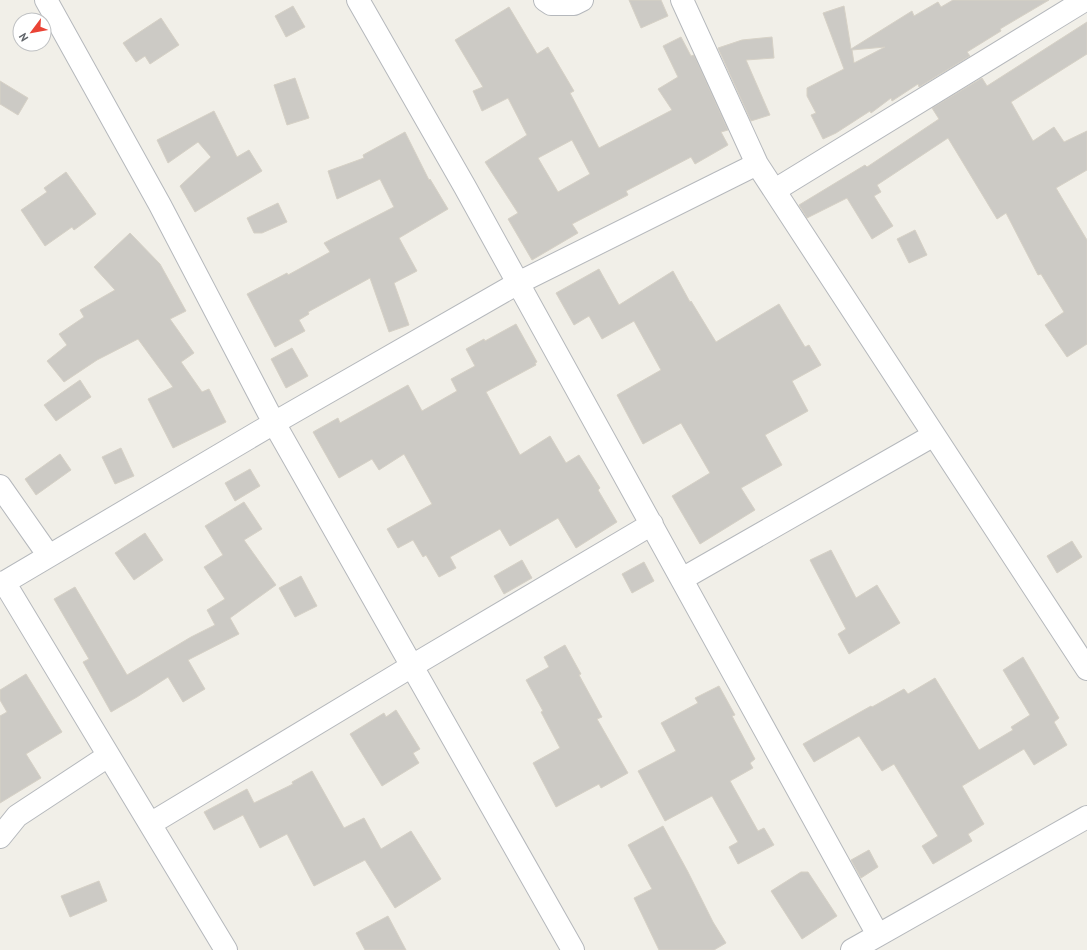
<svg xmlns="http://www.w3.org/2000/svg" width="1087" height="950" viewBox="0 0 1087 950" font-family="'PT Sans',sans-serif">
<rect width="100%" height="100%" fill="#f1efe8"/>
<path fill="#cccac5" stroke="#d6d1c6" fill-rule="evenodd" d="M629,0h32l7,16 -27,12z
M953,0h96l-49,29 1,2 -34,21 3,4 -51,31 -1,-3 -26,17 -1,-3 -20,15 -1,-2 -34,22 -13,6 -12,-24 5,-2 -9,-17v-8l37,-19 -21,-56 21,-7 7,43 61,-38 2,5 24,-14 3,5zM885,47l-25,13 -6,3 -2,-13z
M293,6l12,21 -19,10 -11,-21z
M509,7l28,47 11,-7 26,44 -4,2 29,55 73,-38 -14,-21 20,-12 -15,-31 18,-9 10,19 3,-1 34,75 -7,2 7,13 -33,19 -4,-7 -65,34 2,4 -56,29 6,9 -46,27 -24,-41 10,-6 -33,-51 42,-27 -19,-37 -26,13 -9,-20 10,-4 -28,-47zM572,140l18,34 -32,18 -20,-34z
M161,18l18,27 -29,19 -5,-8 -9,6 -13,-19z
M1087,22v32l-76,48 22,39 21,-14 10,15 23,-11v39l-31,18 31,52v104l-20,13 -22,-32 19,-13 -23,-38 -3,1 -32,-62 -9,6 -49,-81 -71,47 4,7 -7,4 19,30 -21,13 -25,-41 -40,20 -8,-13 66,-40 2,2 72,-48 -7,-11 50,-30 5,8z
M772,37l2,21 -28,2 24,55 -19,6 -33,-73 24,-8z
M295,78l14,40 -22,7 -13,-40z
M0,81l28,17 -10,17 -18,-11z
M214,111l23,46 12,-7 13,21 -67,41 -15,-26 31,-29 -13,-15 -30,21 -11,-23z
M405,132l24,48 1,-1 18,30 -49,29 18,33 -23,12 15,42 -20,7 -19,-54 -62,34 1,2 -10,6 6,11 -30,16 -28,-53 40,-21 1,2 42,-23 -6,-9 70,-36 -14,-28 -43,20 -9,-28 36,-13 -1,-3z
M66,172l30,42 -22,16 -2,-3 -27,19 -24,-36 26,-18 -3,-4z
M278,203l9,19 -25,11h-8l-7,-15z
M915,230l12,25 -18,8 -12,-24z
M130,233l30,31 26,47 -16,8 24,34 -13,9 21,30 7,-3 17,33 -53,26 -25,-49 25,-12 -35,-48 -41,21 -33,22 -17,-21 20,-16 -8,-11 25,-17 -4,-7 35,-20 -21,-23z
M599,269l20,36 54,-34 17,31 1,-1 25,41 63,-38 26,43 4,-2 12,20 -29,16 16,30 -43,24 17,30 -41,23 14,22 -55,34 -28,-48 38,-23 -29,-50 -38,21 -26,-49 44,-25 -27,-49 -32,18 -13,-23 -15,9 -18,-32z
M516,324l21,38 -2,1 1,2 -50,27 34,63 30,-19 16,27 13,-8 21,33 -2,2 19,32 -41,26 -18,-30 -48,28 -10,-17 -50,28 6,11 -17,9 -13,-22 -3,2 -10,-17 -15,8 -11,-19 45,-25 -28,-50 -25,16 -7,-11 -33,19 -26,-46 25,-14 2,5 68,-38 14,26 35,-20 -6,-12 24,-13 -9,-17 18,-10 1,2z
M292,348l16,28 -22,12 -15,-29z
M80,380l11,17 -35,24 -12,-16z
M121,448l13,28 -19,8 -13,-27z
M60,454l11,16 -35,25 -11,-16z
M250,469l10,17 -25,15 -10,-18z
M244,502l18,27 -18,11 32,45 -46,33 9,16 -51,26 17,29 -22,13 -15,-25 -31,20 -26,15 -28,-50 6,-3 -35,-60 21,-12 52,88 64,-38 24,-12 -8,-15 18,-11 -21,-32 19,-12 -18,-29z
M145,533l18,27 -29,20 -19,-27z
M1072,541l10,16 -25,16 -10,-17z
M831,550l25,48 21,-13 23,38 -51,31 -11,-20 8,-5 -36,-69z
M522,560l10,18 -28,16 -10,-18z
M644,562l10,19 -22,12 -10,-19z
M301,576l16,30 -22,11 -16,-29z
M565,645l16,29 -2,1 23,42 -5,2 31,54 -27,15 -2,-4 -43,23 -23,-44 27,-15 -19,-36 2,-1 -17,-31 23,-13 -5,-10z
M1023,657l36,61 -5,4 13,23 -33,20 -10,-16 -62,37 22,38 -16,10 4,7 -39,23 -11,-18 16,-10 -44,-72 -12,7 -23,-35 -45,26 -11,-18 68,-38 1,1 32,-18 4,5 27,-16 44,72 34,-20 -2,-3 19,-12 -27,-45z
M26,674l36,58 -36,22 15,24 -41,25v-87l7,-4 -7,-12v-10z
M719,686l16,29 -3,1 23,43 -5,4 3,5 -23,13 28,50 6,-3 10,17 -36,19 -9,-17 9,-5 -26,-46 -47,25 -27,-50 38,-20 -15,-28 37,-20 -3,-5z
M396,710l24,39 -7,4 6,10 -37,23 -32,-52 34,-21 2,4z
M312,771l32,57 20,-10 17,31 30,-18 30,48 -46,29 -30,-48 -51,26 -27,-52 -27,14 -17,-33 -29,15 -10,-18 43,-23 7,14 39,-19 -1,-2z
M663,826l25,46 25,50 13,21 -12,7h-55l-25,-52 18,-9 -24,-44z
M869,850l9,17 -17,11 -10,-18z
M801,872h7l29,44 -35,23 -31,-48z
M99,881l8,20 -37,16 -9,-21z
M388,916l18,34h-41l-9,-17z"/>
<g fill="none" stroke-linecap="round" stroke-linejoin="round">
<g stroke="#b5b8bc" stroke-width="24">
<path id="street" d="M46,0l114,205 114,218 299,527
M358,0l107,187 413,748
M545,0l6,4h23l8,-4
M682,0l75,164 330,505
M775,190l310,-190
M0,486l49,70
M682,579l252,-144
M4,582l222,368
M0,585l274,-162 244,-140 239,-119
M150,824l262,-158 240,-142
M0,837l17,-21 91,-60
M852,950l235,-133"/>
</g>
<use href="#street" stroke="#fff" stroke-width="22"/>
</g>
<g transform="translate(32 32) rotate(238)"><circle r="19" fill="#ffffff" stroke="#bfc1c3"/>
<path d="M0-3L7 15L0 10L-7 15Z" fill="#ea4335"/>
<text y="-6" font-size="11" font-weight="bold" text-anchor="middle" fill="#5f6368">N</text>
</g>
</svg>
